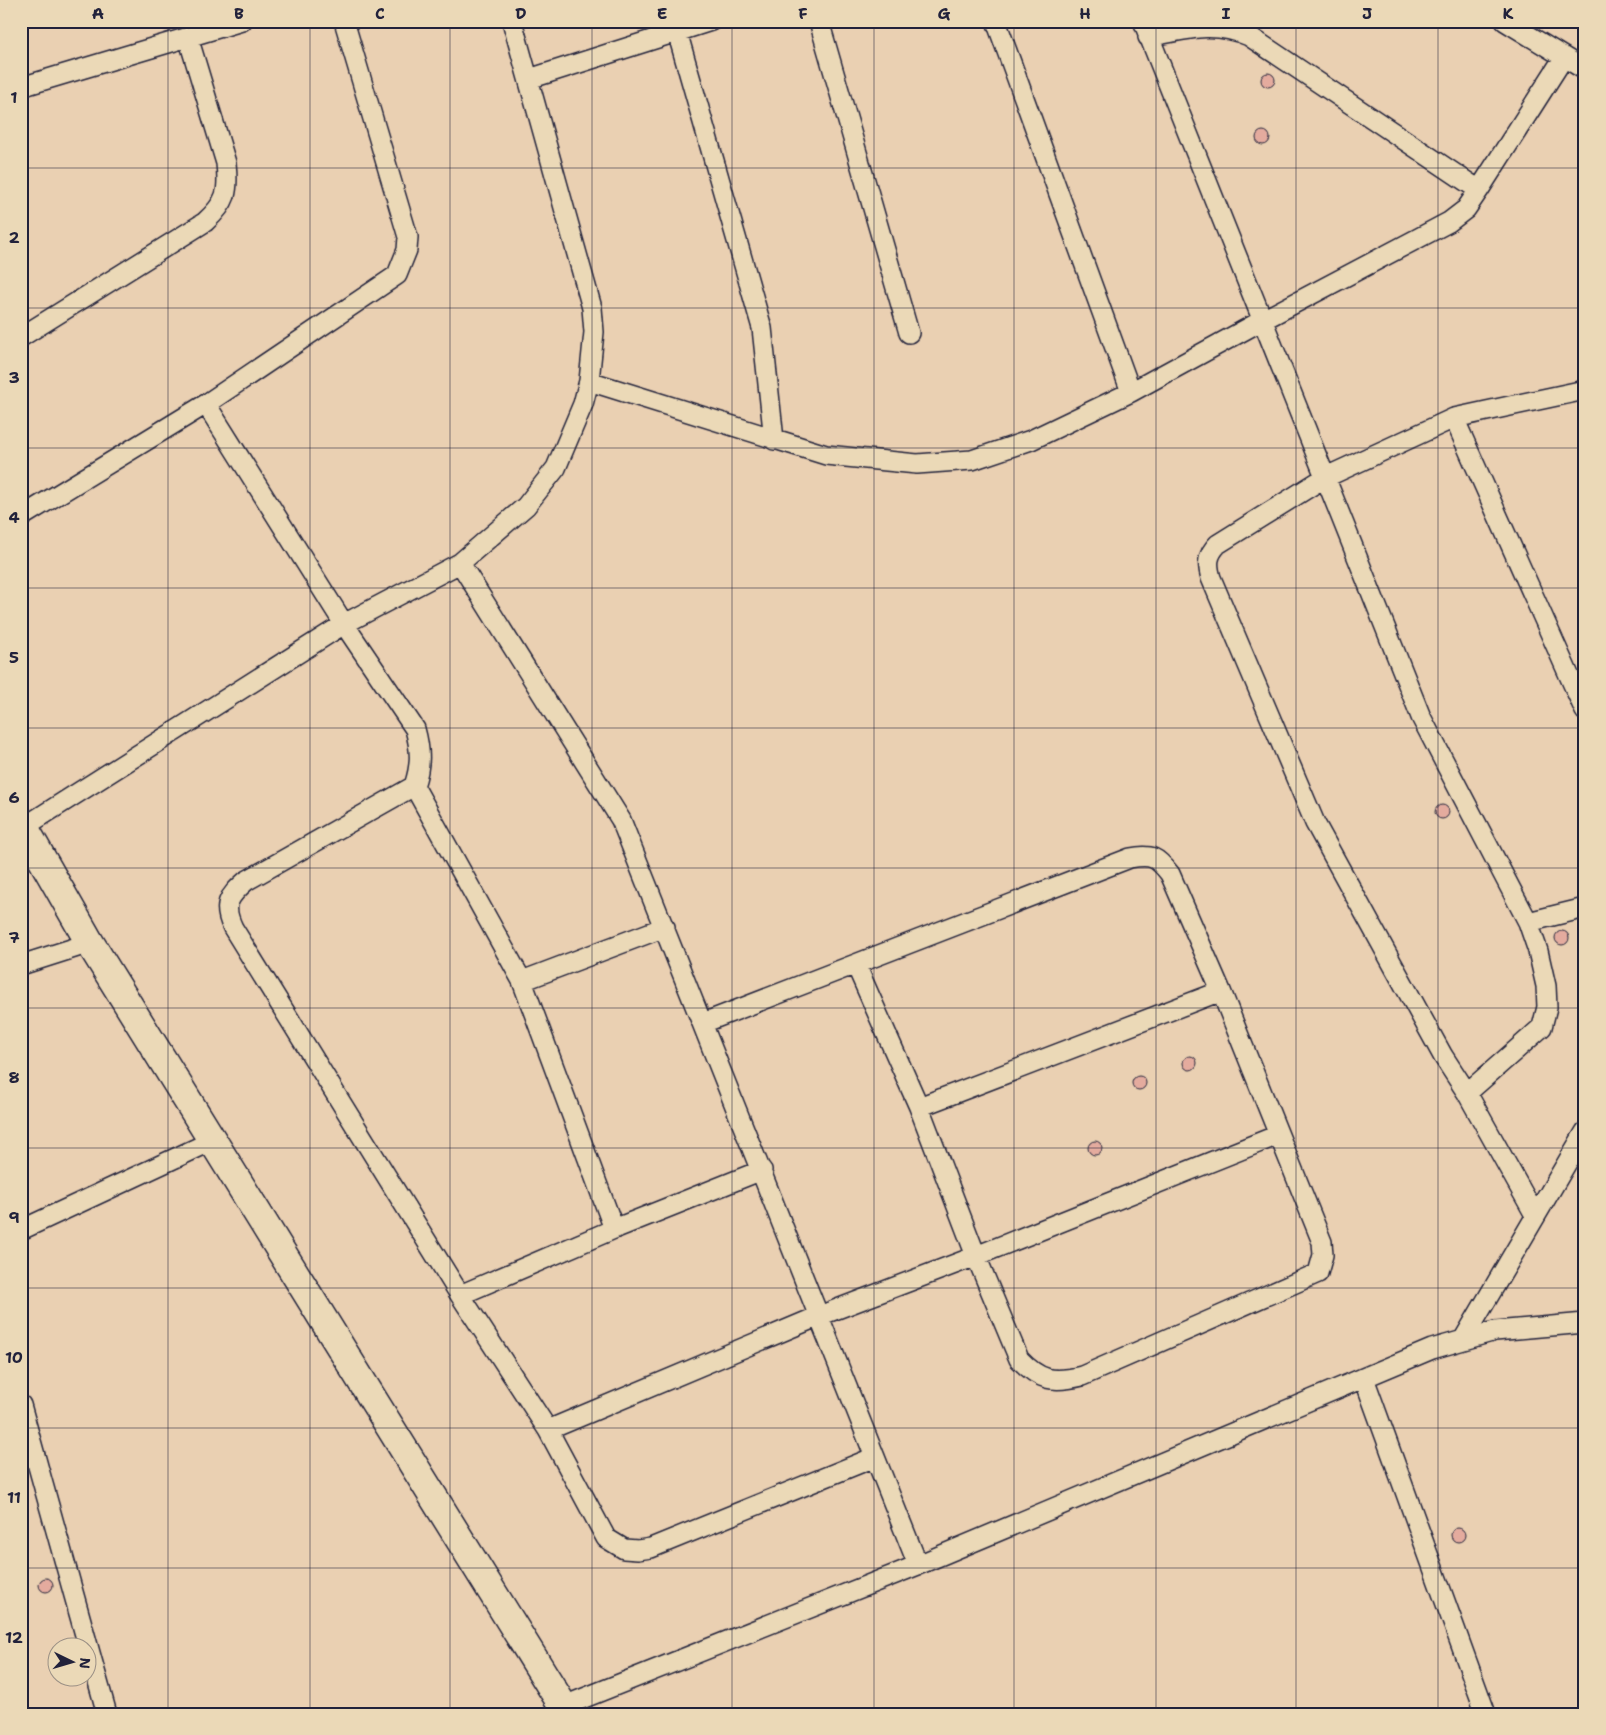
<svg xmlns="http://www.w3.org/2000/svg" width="1606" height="1735" viewBox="0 0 1606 1735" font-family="'Shantell Sans',sans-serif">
<rect width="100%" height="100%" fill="#ead0b2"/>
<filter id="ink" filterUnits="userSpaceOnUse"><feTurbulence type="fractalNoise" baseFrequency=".02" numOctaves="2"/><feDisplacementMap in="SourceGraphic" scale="10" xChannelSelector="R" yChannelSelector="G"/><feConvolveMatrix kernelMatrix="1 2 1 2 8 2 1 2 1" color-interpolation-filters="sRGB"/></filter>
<g filter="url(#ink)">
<path fill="#e4ab9e" stroke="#22223b" d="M1261 80a7 7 0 1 1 14 0a7 7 0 1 1-14 0Z
M1256 138a7 7 0 1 1 14 0a7 7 0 1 1-14 0Z
M1435 812a7 7 0 1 1 14 0a7 7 0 1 1-14 0Z
M1555 938a7 7 0 1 1 14 0a7 7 0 1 1-14 0Z
M1183 1063a7 7 0 1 1 14 0a7 7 0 1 1-14 0Z
M1132 1083a7 7 0 1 1 14 0a7 7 0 1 1-14 0Z
M1088 1148a7 7 0 1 1 14 0a7 7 0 1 1-14 0Z
M1451 1535a7 7 0 1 1 14 0a7 7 0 1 1-14 0Z
M39 1585a7 7 0 1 1 14 0a7 7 0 1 1-14 0Z"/>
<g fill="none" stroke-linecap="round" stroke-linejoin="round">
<g stroke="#22223b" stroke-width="22">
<path id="street" d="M674,21l88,307 12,112
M819,21l90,312
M996,21l135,371
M1143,21l278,696 107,205 10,29 8,35 1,21 -5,20 -75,66 -24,-37 -128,-233 -104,-245c-4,-14 -4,-23 7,-34l106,-66 130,-60 131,-28
M1505,21l80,49
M1148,37c37,-7 65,-17 101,-1l230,154
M529,79l182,-58
M21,87l221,-66
M21,337l184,-115c22,-20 24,-30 21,-59l-38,-126
M589,381l237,74 91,9 55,-4 59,-20 100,-48 130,-71 188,-99 17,-13 13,-19 85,-133
M206,404l138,220 71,105c6,22 6,36 -1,57
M1454,418l131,293
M21,517l185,-113 191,-129 10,-25 1,-13 -64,-216
M460,563l161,257 297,745
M24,827l320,-203 116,-61 66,-57 30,-38 27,-64 6,-23 5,-49 -2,-24 -80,-287
M1528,922l57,-14
M21,965l69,-22
M522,981l143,-54
M703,1023l427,-165c22,-4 27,-1 40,16l51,117 101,251 1,13 -5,18 -236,103c-29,7 -42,5 -63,-17l-43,-103 -57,-149 -63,-142
M1467,1093l68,122
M919,1107l302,-116
M614,1229l-92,-248 -108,-195 -168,95c-18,16 -24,24 -13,47l227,367 88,135 58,108 18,11 14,1 13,-2 224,-91
M21,1230l193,-90
M460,1295l154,-66 148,-59
M1463,1340l122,-208
M1364,1378l122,336
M21,1405l86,309
M548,1430l271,-114 157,-60 302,-121
M564,1706l354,-141 514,-216 63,-18 90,-8"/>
</g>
<g stroke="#22223b" stroke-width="31">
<path id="secondary" d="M21,822l69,121 478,771"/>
</g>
<use href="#street" stroke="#ebd9b7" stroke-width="19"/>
<use href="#secondary" stroke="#ebd9b7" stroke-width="28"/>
</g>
</g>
<path fill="none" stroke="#22223b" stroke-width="1" stroke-opacity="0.55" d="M168,21v1693M310,21v1693M450,21v1693M592,21v1693M732,21v1693M874,21v1693M1014,21v1693M1156,21v1693M1296,21v1693M1438,21v1693M21,168h1564M21,308h1564M21,448h1564M21,588h1564M21,728h1564M21,868h1564M21,1008h1564M21,1148h1564M21,1288h1564M21,1428h1564M21,1568h1564"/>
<rect width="1606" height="1735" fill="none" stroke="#ebd9b7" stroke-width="55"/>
<g transform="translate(72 1662) rotate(95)"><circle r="24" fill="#ebd9b7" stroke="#9b9085"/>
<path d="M0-4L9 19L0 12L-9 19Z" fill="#22223b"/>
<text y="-8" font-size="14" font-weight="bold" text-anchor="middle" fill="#22223b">N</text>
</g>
<rect x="28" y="28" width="1550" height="1680" fill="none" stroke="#22223b" stroke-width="2"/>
<g font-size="16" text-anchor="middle" font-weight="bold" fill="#22223b">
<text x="98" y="19">A</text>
<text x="239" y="19">B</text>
<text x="380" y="19">C</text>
<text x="521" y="19">D</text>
<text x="662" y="19">E</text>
<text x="803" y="19">F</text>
<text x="944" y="19">G</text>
<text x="1085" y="19">H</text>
<text x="1226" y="19">I</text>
<text x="1367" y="19">J</text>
<text x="1508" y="19">K</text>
<text x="14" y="103">1</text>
<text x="14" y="243">2</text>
<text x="14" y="383">3</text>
<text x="14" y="523">4</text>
<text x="14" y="663">5</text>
<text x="14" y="803">6</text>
<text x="14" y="943">7</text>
<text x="14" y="1083">8</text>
<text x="14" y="1223">9</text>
<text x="14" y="1363">10</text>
<text x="14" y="1503">11</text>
<text x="14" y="1643">12</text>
</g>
</svg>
